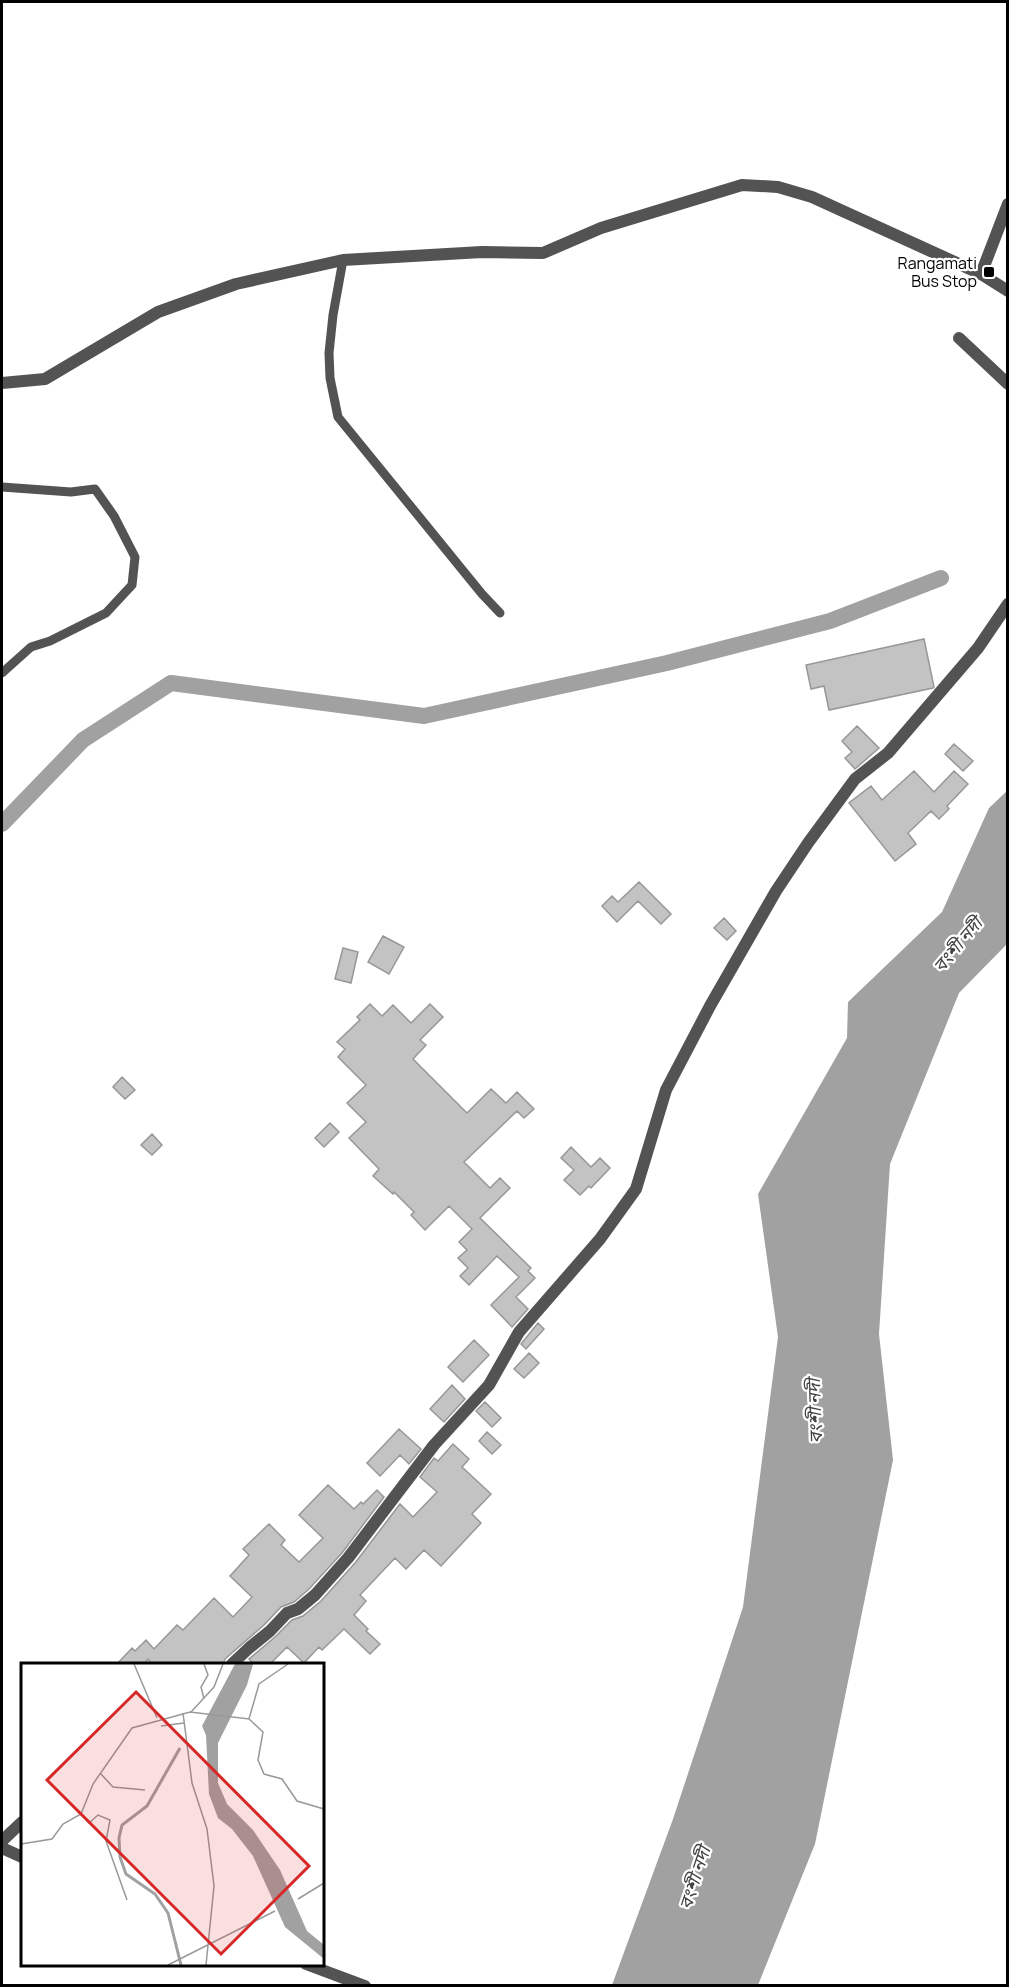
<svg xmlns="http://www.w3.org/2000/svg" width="1009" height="1987" viewBox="0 0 1009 1987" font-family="Manrope,'Noto Sans Bengali',sans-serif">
<rect width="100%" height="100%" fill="#fff"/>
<path fill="#a1a1a1" d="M1007,791v153l-48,49 -69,171 -11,170 14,126 -78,384 -57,141h-146l61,-166 70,-212 35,-270 -20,-143 89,-156 1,-36 94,-90 47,-104z"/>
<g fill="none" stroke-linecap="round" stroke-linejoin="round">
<path stroke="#a1a1a1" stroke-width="16" d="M2,824l81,-84 88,-57 253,33 243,-53 163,-42 111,-43"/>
</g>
<path fill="#c3c3c3" stroke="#979797" stroke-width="1.5" d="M924,639l10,48 -1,1 -104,22 -5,-24 -13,3 -5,-24z
M857,726l22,22 -24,21 -10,-11 7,-6 -10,-11z
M954,744l19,17 -10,10 -18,-17z
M914,771l20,21 20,-21 14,13 -21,22 2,3 -10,10 -8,-8 -23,22 8,11 -21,17 -46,-58 22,-17 11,14z
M639,882l32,32 -10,10 -23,-23 -21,21 -15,-16 10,-10 6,6z
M724,918l12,13 -9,9 -13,-12z
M383,936l21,11 -15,27 -21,-12z
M343,948l15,4 -7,31 -16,-4z
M370,1004l12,12 11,-11 18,18 19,-19 13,13 -23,23 6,5 -13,14 54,54 24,-24 15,14 11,-11 17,17 -10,9 -7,-7 -53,51 26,26 10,-10 10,10 -30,30 51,50 -3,3 7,7 -19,19 12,12 -16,18 -21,-22 28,-28 -22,-21 -28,29 -9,-9 8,-8 -10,-10 9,-8 -8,-8 13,-13 -23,-23 -24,24 -14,-15 3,-3 -20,-20 -1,2 -20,-18 6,-7 -30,-31 17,-16 -19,-19 19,-18 -28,-28 7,-8 -8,-7 23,-22 -3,-3z
M122,1077l13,13 -10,9 -12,-12z
M330,1123l9,9 -15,15 -9,-9z
M152,1134l10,11 -10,10 -11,-10z
M571,1147l20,20 9,-9 10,10 -19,20 -2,-2 -9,9 -16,-15 10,-10 -13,-12z
M538,1323l6,6 -18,20 -5,-5z
M474,1340l15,15 -26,27 -15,-15z
M529,1353l10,10 -15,15 -10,-9z
M452,1385l13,14 -21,23 -14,-13z
M485,1402l16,16 -9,9 -16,-16z
M399,1429l22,20 -12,15 -9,-9 -20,21 -13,-13z
M487,1432l14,13 -9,9 -13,-13z
M453,1444l16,15 -7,8 29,27 -19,20 9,9 -40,43 -17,-16 -18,19 -11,-11 -35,37 6,6 -12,14 14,14 -2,2 14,13 -10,10 -26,-25 -22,21 -3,-3 -15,16 -17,-16 -18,18h-14l-6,-6 26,-22 17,-17 11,-4 18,-15 34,-38 45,-59 13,13 24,-25 -17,-15 14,-19 4,3z
M328,1485l26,24 7,-7 2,2 14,-14 7,7 -42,56 -33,36 -15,13 -13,5 -17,18 -38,33 -4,7h-69l-5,-6 -2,2 4,4h-34l16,-17 3,3 11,-11 8,9 23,-24 6,5 31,-32 19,19 19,-20 -22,-21 19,-21 -6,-6 26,-25 16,16 -4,5 18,17 24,-24 -24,-23z"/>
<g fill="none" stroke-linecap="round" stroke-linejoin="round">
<path stroke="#535353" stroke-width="9" d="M343,260l-10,55 -4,38 1,25 8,39 144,177 18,19
M2,487l69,5 24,-3 19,27 21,41 -3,28 -26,28 -56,28 -19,6 -29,26"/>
<path stroke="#535353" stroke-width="12" d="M981,274l27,-70
M959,338l49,46
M2,1848l20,9
M306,1964l59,22"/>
<path stroke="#535353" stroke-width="12" d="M2,383l43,-4 113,-67 78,-28 107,-24 139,-8 61,1 58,-25 141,-43 36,2 34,10 169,77 27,17
M232,1664l17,-16 21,-17 17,-18 11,-4 17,-14 33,-37 86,-113 55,-60 30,-53 81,-93 36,-50 30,-99 44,-84 66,-115 32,-48 47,-64 33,-26 90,-105 30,-44
M2,1841l20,-19"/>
</g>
<rect fill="#000" stroke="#fff" stroke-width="2" x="983" y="266" width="12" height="12" rx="3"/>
<g text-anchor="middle" stroke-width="4.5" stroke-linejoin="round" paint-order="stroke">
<g font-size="16" fill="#000" stroke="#fff" text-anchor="end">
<text x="977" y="269">Rangamati<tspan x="977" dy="18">Bus Stop</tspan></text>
</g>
<g font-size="18" font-style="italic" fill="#424242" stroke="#fff">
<text transform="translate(958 945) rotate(-50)" y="6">বংশী নদী</text>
<text transform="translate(815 1411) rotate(-92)" y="6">বংশী নদী</text>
<text transform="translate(695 1878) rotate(-72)" y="6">বংশী নদী</text>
</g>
</g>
<g transform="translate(21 1663)">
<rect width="303" height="303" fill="#fff"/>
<path d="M214,1h18l-6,21 -29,58v40l9,21 26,26 27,40 27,61 17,14v14l-39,-32 -32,-71 -21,-27 -14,-11 -9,-24 -3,-59 -4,-9z" fill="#a1a1a1"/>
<path fill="none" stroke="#a1a1a1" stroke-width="3" d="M159,85l-33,58 -25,19 -3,13 1,19 6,17 29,20 13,19 13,52"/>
<path fill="none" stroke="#999" stroke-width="1.5" d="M113,1l23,54M183,1l4,11 -7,12 3,12M170,49l23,-25 9,-23M162,50l9,70 15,46 7,57 -8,79M228,56l14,13 -5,28 6,14 18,5 15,22 27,8M140,63l23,-3M79,110l13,14 32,3M60,151l8,9 9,-8 12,5 -4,21 21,59M0,181l31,-5 11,-15 18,-10 12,-30 39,-56 58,-16 59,7 10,-35 29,-20M277,236l26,-16M147,302l107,-54"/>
<path fill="#d62828" fill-opacity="0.15" stroke="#d62828" stroke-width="3" d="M115,29l173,174 -88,88 -174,-174z"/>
<rect width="303" height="303" fill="none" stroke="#000" stroke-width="3"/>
</g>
<rect width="1009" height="1987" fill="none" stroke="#000000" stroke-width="6"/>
</svg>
